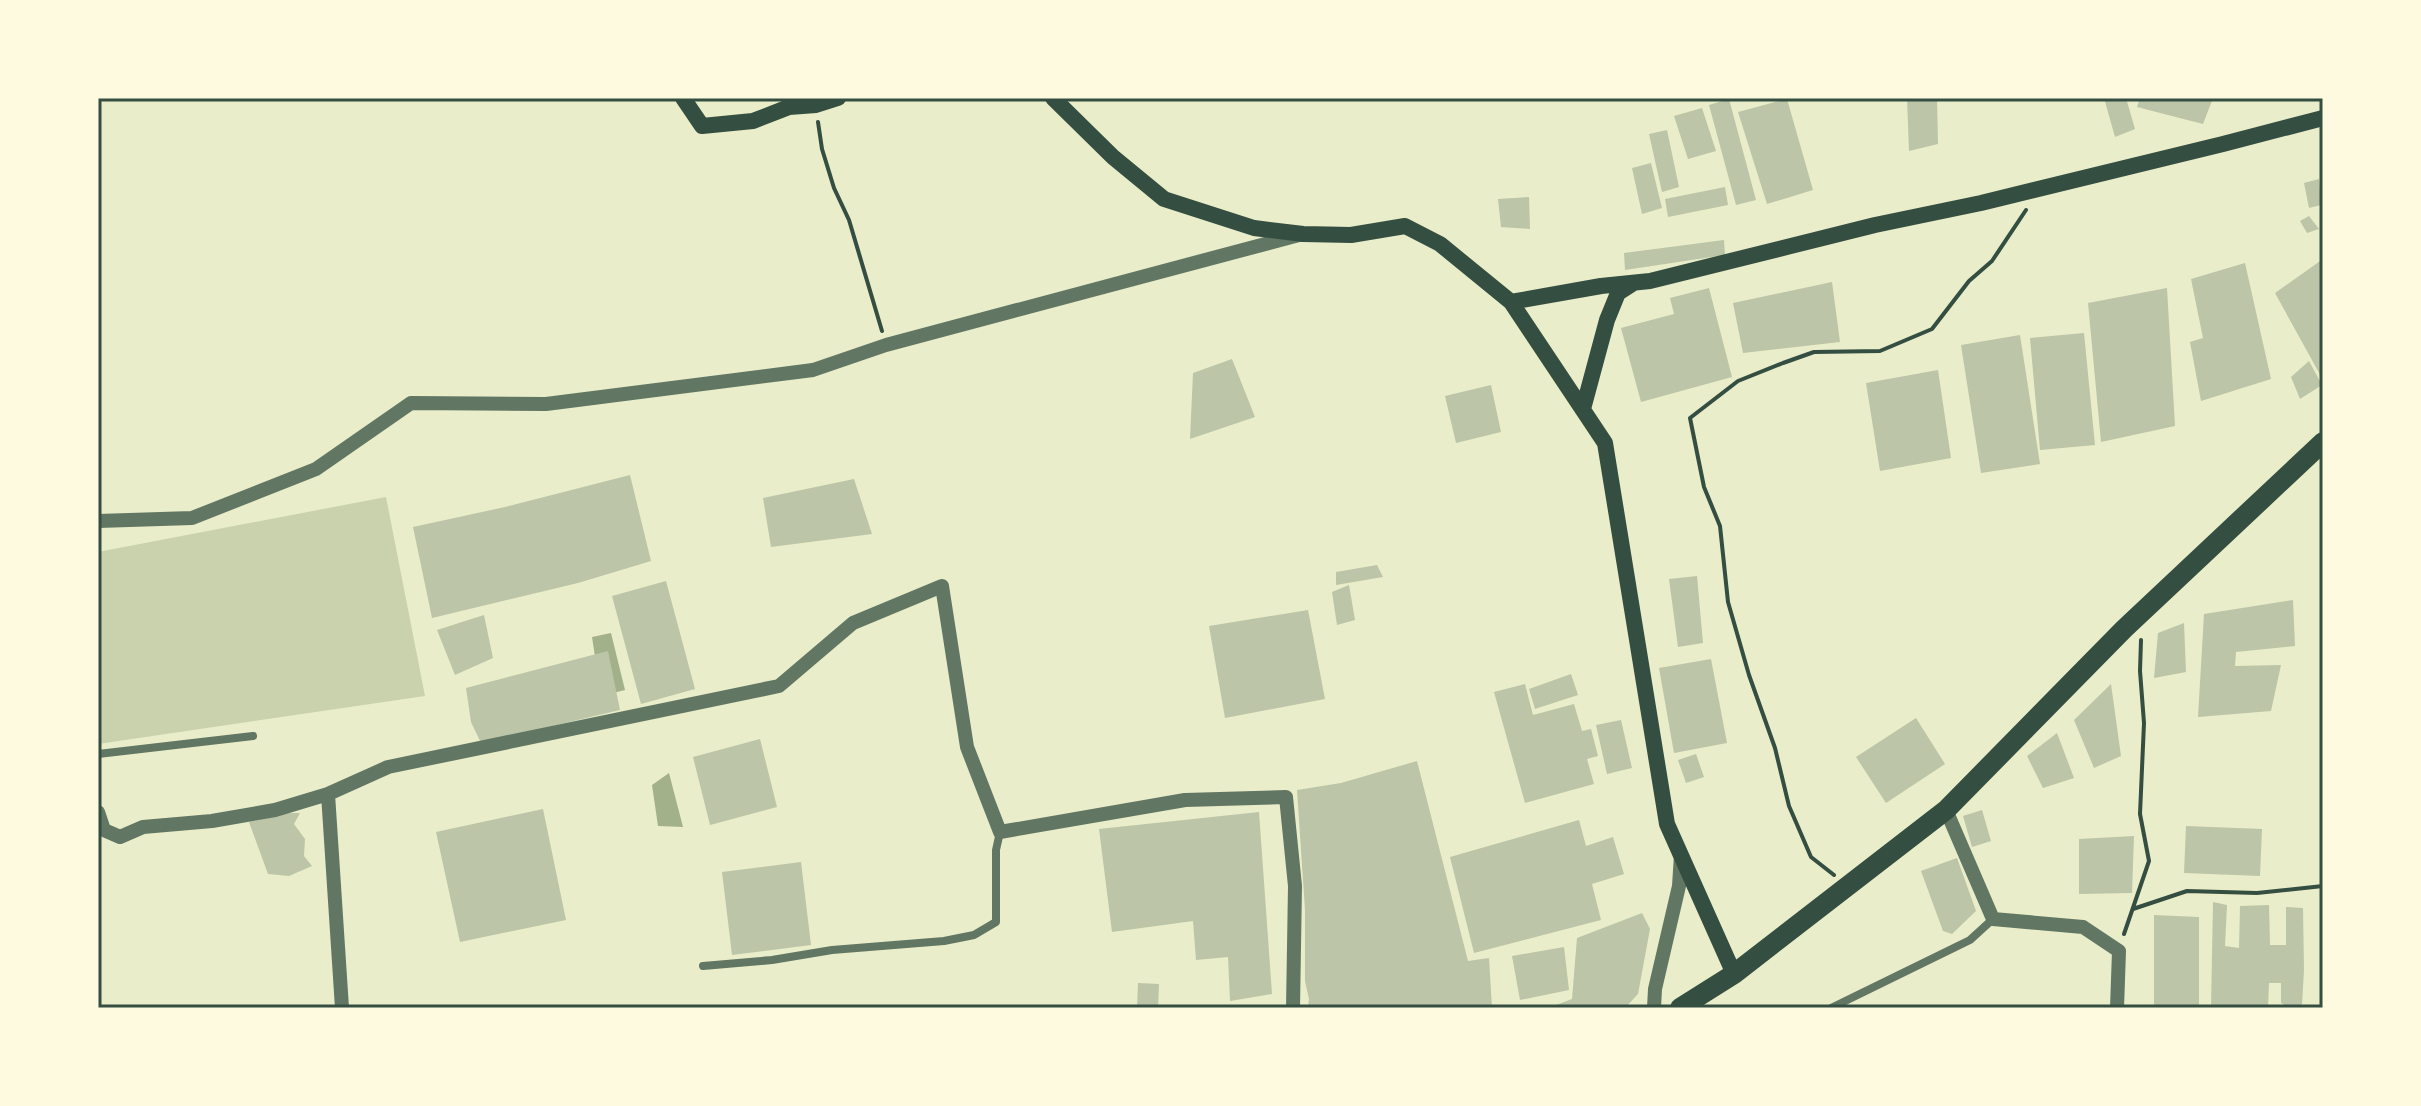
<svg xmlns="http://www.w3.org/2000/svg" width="2421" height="1106" viewBox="0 0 2421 1106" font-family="'Public Sans',sans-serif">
<rect width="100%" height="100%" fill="#e9edc9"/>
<path fill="#cad2ad" d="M386,497l39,199 -327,48v-192z"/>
<path fill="#a3b18a" d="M611,633l14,57 -24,6 -9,-59z
M669,773l14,54 -25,-1 -6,-41z"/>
<path fill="#bcc5a7" d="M1907,98h30l1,46 -29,7z
M2104,98h22l9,31 -20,8z
M2140,98h73l-10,26 -66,-17z
M1729,99l27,101 -20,5 -27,-100z
M1787,99l26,91 -46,14 -29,-92z
M1702,108l14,43 -28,8 -14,-43z
M1667,130l12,57 -17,5 -13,-58z
M1651,163l11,45 -20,6 -10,-46z
M2319,179l2,26 -12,3 -5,-25z
M1725,187l3,18 -60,12 -3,-18z
M1529,197l1,32 -29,-2 -3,-28z
M2309,216l10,13 -12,4 -7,-12z
M1724,240l1,15 -100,15 -1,-17z
M2323,259v121l-48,-87z
M2245,263l26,116 -70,22 -11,-59 13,-4 -12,-59z
M1832,282l8,60 -97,11 -10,-50z
M1709,288l23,89 -91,25 -20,-74 53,-14 -4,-16z
M2167,288l8,138 -74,16 -13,-139z
M2084,333l11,112 -55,5 -10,-112z
M2020,335l20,129 -59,9 -20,-128z
M1232,359l23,58 -65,22 3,-66z
M2309,361l13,24 -22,14 -9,-22z
M1938,370l13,88 -71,13 -14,-88z
M1491,385l10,47 -45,11 -11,-47z
M630,475l21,86 -73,22 -146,35 -19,-91 92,-20z
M854,479l18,55 -101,13 -8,-49z
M1377,565l6,12 -47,8v-13z
M1697,576l6,67 -25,4 -9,-68z
M666,581l29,108 -54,15 -29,-108z
M1349,585l6,35 -18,5 -5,-33z
M2293,600l2,46 -59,6 -1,14 46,-1 -10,46 -73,6 6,-103z
M1308,610l17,89 -100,19 -16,-92z
M484,615l9,43 -38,17 -18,-45z
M2184,623l2,49 -32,6 4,-45z
M608,651l12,59 -139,33 -10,-21 -5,-34z
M1711,659l16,84 -53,10 -15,-85z
M1571,674l7,21 -43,14 -6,-20z
M1525,684l8,31 41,-11 8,27 9,-2 7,27 -11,3 7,25 -69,19 -31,-111z
M2111,684l10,72 -27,12 -20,-48z
M1916,718l29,46 -59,39 -30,-46z
M1621,720l11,48 -25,6 -11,-49z
M2057,733l17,45 -31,10 -16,-32z
M760,739l17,68 -67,18 -17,-68z
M1696,754l8,23 -18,6 -8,-23z
M1417,761l51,200 21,-3 3,50h-184l1,-9 -4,-18v-71l-8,-120 44,-7z
M543,809l23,111 -106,22 -24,-110z
M1982,810l9,31 -19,6 -9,-31z
M1259,812l13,182 -42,7 -2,-44 -32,3 -3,-39 -81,11 -13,-103z
M282,813h18l-6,11 11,15 -1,17 8,10 -23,10 -21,-2 -19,-52z
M1579,820l7,26 27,-9 11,37 -32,10 9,36 -127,33 -24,-96z
M2186,826l76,3 -2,47 -76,-3z
M2134,836l-2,57 -53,1v-55z
M1957,858l19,53 -24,23 -9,-3 -22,-60z
M801,862l10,83 -79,10 -10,-83z
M2213,902l14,3 -2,41 14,2 1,-42 29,-1 1,40h16v-38l17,1 1,62 -2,34 -4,4h-8l-9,-5v-20h-12l-1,25h-57z
M1642,913l8,16 -12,65 -13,14h-77l24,-9 5,-61z
M2154,915l45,2v91h-45z
M1564,947l5,43 -49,10 -8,-44z
M1138,983l21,1 -1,24h-21z"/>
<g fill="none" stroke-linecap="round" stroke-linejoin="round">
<path stroke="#344e41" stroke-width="4" d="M818,122l4,27 12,39 15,32 33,111
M1834,875l-23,-18 -22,-51 -14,-58 -26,-73 -21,-73 -8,-76 -16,-39 -14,-69 48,-37 45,-18 31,-11 66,-1 52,-22 37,-48 23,-20 34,-51
M2133,909l54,-18 70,2 66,-7
M2124,934l25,-73 -9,-47 4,-91 -4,-52 1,-31"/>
<path stroke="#617663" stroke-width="8" d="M98,754l155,-18
M703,966l69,-6 60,-10 112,-9 30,-6 22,-13v-72l4,-18
M1831,1008l139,-68 23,-21"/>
<path stroke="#617663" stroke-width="14" d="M98,521l94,-3 124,-49 95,-66 135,1 267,-34 73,-25 413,-110
M1946,810l47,109 90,8 36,24 -2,57
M98,812l6,18 16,7 23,-10 69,-6 63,-11 53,-16
M342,1008l-14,-214 60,-27 391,-81 74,-63 89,-37 25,161 33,85 185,-32 101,-3 9,89 -2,122
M1654,1008l1,-19 24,-103 2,-31"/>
<path stroke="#344e41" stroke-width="16" d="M683,98l19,28 51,-5 36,-14 27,-2 22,-7
M1053,98l60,59 51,42 90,29 49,6 48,1 54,-9 35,18 71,58 94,141 62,381 67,150
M1511,302l90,-16 49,-5 225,-56 106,-22 242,-59 100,-26
M1583,409l24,-89 11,-27 14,-9"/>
<path stroke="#344e41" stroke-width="20" d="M1680,1008l54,-34 212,-164 178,-181 199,-187"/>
</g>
<rect width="2421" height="1106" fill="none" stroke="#fefae0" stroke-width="200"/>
<rect x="100" y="100" width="2221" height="906" fill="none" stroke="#344e41" stroke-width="3"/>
</svg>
